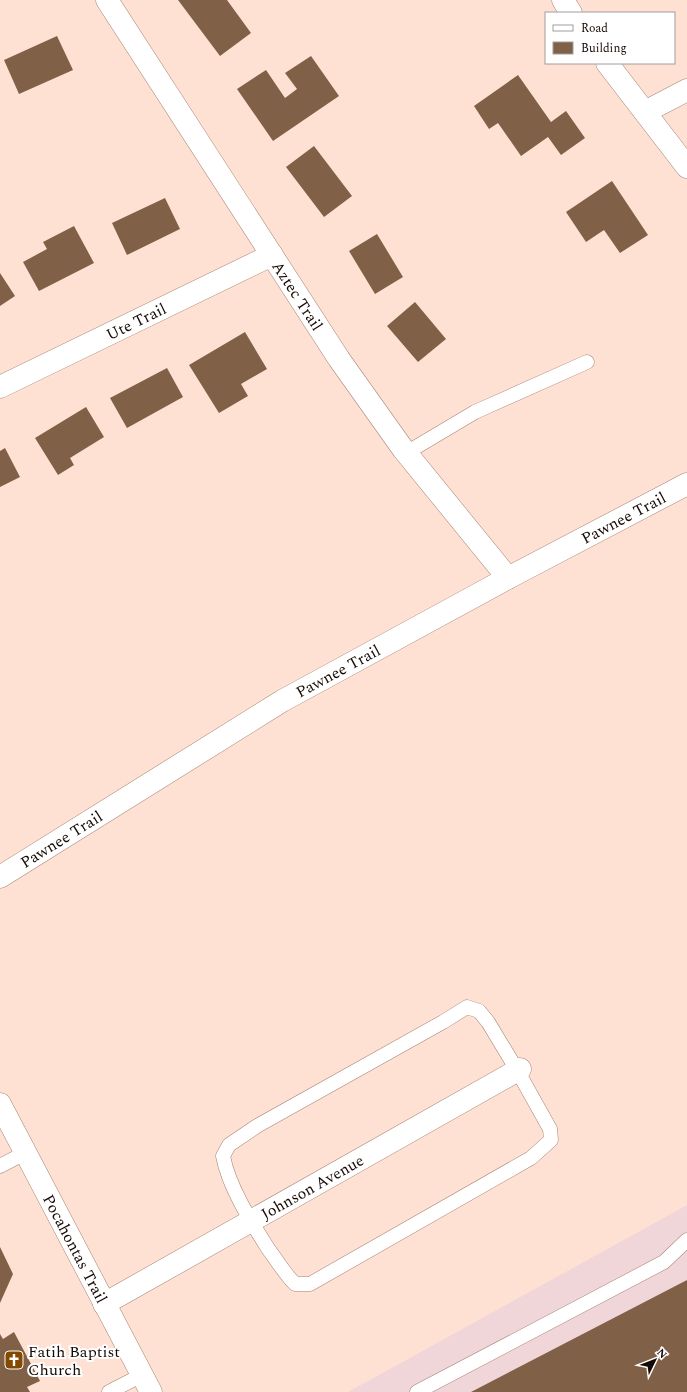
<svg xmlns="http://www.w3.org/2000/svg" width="687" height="1392" viewBox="0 0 687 1392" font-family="Spectral,serif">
<rect width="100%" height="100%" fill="#ffe1d3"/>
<path fill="#f1d6d9" d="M687,1205v187h-339z"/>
<path fill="#806047" d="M178,0h49l24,33 -31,23z
M57,36l16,34 -54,24 -15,-34z
M311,56l28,40 -66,45 -36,-52 29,-19 19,28 12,-9 -12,-16z
M518,75l33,47 15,-11 19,27 -24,17 -13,-18 -27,19 -23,-33 -9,6 -15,-23z
M314,146l38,50 -28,21 -38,-50z
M612,181l36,54 -28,18 -16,-23 -18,12 -20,-30z
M165,198l15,31 -53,26 -15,-32z
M74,226l20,37 -55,28 -16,-29 24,-13 -4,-7z
M377,234l26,43 -28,17 -26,-43z
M0,273l15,23 -15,10z
M415,302l31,37 -28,23 -31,-36z
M245,332l22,37 -26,15 7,12 -29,17 -30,-48z
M167,368l16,29 -56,31 -17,-30z
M86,407l18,30 -34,21 4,7 -16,10 -23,-37z
M5,448l15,29 -20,10v-36z
M0,1247l13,27 -13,29z
M687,1280v112h-216z
M14,1332l26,49 -13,6 3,5h-30v-58l3,5z"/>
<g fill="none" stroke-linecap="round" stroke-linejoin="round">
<g stroke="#a68474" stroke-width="15">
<path id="service" d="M406,453l69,-41 112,-50
M467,1007l12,4 9,11 29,48 33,59 1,11 -20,18 -221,126h-15c-10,-10 -17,-22 -26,-34 -17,-27 -40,-62 -46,-94l6,-11 28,-19 186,-104z
M0,1166l25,-13
M109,1392l33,-17
M417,1392l247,-130 23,-22"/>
</g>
<g stroke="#a68474" stroke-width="23">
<g id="minor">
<path id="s1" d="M107,0l232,359 64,90 105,129"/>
<path d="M563,0l8,13"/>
<path d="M607,63l80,104"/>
<path d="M645,112l42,-22"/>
<path id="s2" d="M0,387l272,-132"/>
<path id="s3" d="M0,877l282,-176 226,-123 179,-94"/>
<path id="s4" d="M0,1104l151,288"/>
<path id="s5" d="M104,1304l416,-235"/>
</g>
</g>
<use href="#service" stroke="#fff" stroke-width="14"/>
<use href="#minor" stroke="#fff" stroke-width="22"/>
</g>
<defs>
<g id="church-square" transform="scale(1)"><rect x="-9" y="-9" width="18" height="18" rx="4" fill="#834900" stroke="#fff"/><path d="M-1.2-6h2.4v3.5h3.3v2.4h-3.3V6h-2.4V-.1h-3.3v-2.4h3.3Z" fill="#fff"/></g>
</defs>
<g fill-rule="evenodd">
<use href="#church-square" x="14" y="1360"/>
</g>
<g text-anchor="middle" stroke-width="4" stroke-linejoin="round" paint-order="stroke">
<g font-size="16" fill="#160a05" stroke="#fff">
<text dy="6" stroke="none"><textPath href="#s1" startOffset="352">Aztec Trail</textPath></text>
<text dy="6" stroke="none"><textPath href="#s2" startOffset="151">Ute Trail</textPath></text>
<text dy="6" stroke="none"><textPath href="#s3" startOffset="720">Pawnee Trail</textPath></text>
<text dy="6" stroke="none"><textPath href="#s3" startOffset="396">Pawnee Trail</textPath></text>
<text dy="6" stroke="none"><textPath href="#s3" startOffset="72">Pawnee Trail</textPath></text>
<text dy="6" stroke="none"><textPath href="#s5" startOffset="239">Johnson Avenue</textPath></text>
<text dy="6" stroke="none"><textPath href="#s4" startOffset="163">Pocahontas Trail</textPath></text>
</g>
<g font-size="16" fill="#160a05" stroke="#fff" text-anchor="start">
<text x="28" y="1357">Fatih Baptist<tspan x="28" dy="18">Church</tspan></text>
</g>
</g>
<rect x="545" y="12" width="130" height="52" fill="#ffffff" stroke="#a29d9b"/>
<rect x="553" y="25" width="20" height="6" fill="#ffffff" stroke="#a29d9b"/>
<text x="581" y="32" font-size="12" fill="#160a05">Road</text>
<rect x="553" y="42" width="20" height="12" fill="#806047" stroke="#a29d9b"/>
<text x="581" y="52" font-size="12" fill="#160a05">Building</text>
<g transform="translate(655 1360) rotate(47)" stroke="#ffffff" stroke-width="3" paint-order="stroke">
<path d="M0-3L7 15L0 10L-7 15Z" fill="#160a05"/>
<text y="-6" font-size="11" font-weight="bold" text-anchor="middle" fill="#160a05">N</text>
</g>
</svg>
